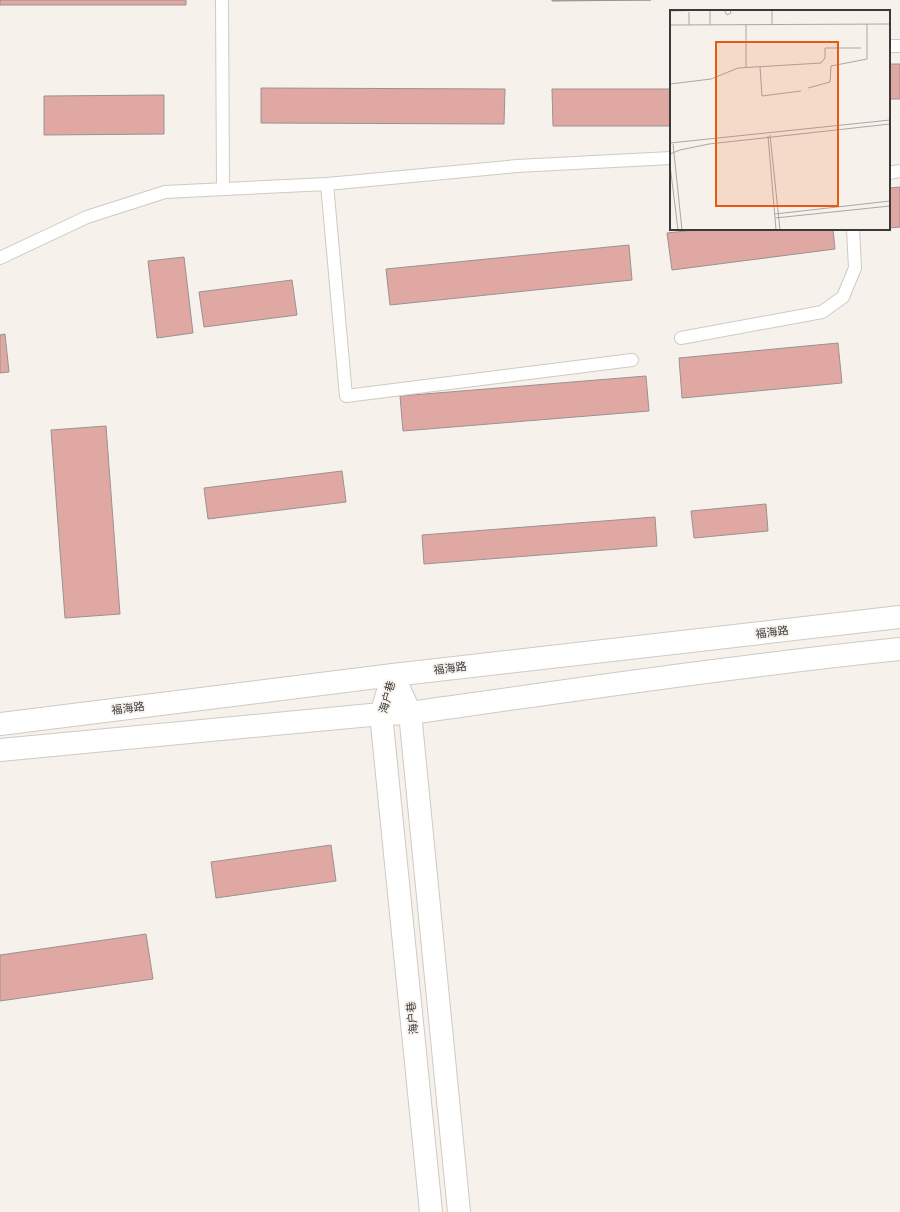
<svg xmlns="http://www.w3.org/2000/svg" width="900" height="1212" viewBox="0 0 900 1212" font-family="'Varela Round','Noto Sans SC',sans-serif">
<rect width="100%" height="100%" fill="#f7f1ec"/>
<path fill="#dfa8a2" stroke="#9a9291" d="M0,0h186v5h-186z
M552,0h99l-99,1z
M889,64h11v35h-11z
M261,88l244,1 -1,35 -243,-1z
M552,89h119v37h-118z
M164,95v39l-120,1v-39z
M900,187v40l-11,1v-40z
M703,229h130l2,20 -163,21 -5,-37z
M629,245l3,35 -242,25 -4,-36z
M184,257l9,76 -36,5 -9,-77z
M292,280l5,35 -93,12 -5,-35z
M5,334l4,38 -9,1v-38z
M838,343l4,40 -160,15 -3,-40z
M646,376l3,35 -246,20 -3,-35z
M106,426l14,188 -55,4 -14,-188z
M342,471l4,31 -138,17 -4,-31z
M766,504l2,27 -74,7 -3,-27z
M655,517l2,29 -233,18 -2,-29z
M331,845l5,36 -120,17 -5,-36z
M146,934l7,45 -153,22v-46z"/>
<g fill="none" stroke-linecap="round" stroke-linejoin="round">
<g stroke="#cfcac4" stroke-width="14">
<path id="service" d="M222,0l1,189
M889,46h11
M889,173l11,-2
M327,184l19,212 286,-36
M0,258l87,-41 78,-25 162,-8 190,-18 154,-8
M681,338l141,-26 21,-15 12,-29 -2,-39"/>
</g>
<g stroke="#cfcac4" stroke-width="24">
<path id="tertiary" d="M393,675l17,38 49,499
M393,675l-12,39 50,498"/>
</g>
<g stroke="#cfcac4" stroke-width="24">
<path id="secondary" d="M0,724l393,-49 507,-58
M0,750l381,-36 29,-1c163,-23 326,-47 490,-64"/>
</g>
<use href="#service" stroke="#fff" stroke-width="12"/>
<use href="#tertiary" stroke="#fff" stroke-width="22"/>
<use href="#secondary" stroke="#fff" stroke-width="22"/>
</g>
<g text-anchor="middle" stroke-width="3.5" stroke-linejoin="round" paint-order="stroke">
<g font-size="11" fill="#3b3937" stroke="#f7f1ec">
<text transform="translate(772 632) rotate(-7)" y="4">福海路</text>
<text transform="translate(450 668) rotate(-7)" y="4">福海路</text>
<text transform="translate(387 697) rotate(-75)" y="4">海户巷</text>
<text transform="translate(128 708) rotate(-7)" y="4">福海路</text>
<text transform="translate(412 1018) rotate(-96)" y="4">海户巷</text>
</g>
</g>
<g transform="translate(670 10)">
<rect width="220" height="220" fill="#f7f1ec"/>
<path fill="none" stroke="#aca7a4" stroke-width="1" d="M54,0l3,5 4,-2 -1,-3M0,1l40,-1M40,1v14M0,15l220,-1M19,15v-13M76,15v43M102,15v-15M90,57l2,29 39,-5M0,74l41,-5 27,-11 83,-5 4,-5v-10h36M138,78l22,-6 1,-16 36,-7v-35M100,125l10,95M98,126l8,94M0,133l220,-23M3,134l9,86M0,144l10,-4 29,-6 181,-20M0,155l8,65M105,204l115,-13M105,208l115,-12"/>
<path fill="#e8590c" fill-opacity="0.15" stroke="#e8590c" stroke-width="2" d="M46,32h122v164h-122z"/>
<rect width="220" height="220" fill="none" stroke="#3b3937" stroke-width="2"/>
</g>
</svg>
